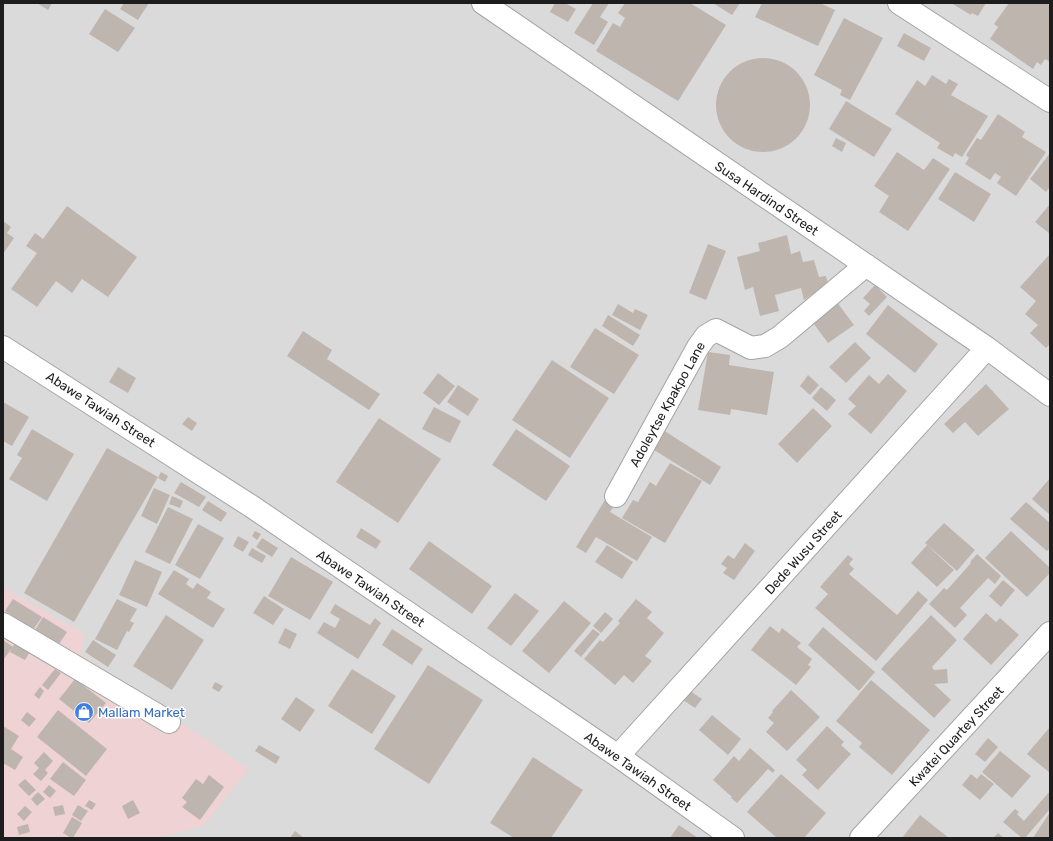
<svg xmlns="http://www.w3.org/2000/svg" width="1053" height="841" viewBox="0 0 1053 841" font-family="Rubik,sans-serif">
<rect width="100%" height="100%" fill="#eeeae3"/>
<path fill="#dbdada" d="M3,3h1047v835h-1047z"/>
<path fill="#efd2d3" d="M3,587l82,47 -4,21 168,114 -45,56 -46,13h-155z"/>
<path fill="#bfb5af" d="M37,3h15l-4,7z
M124,3h25l-11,17 -18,-11z
M555,3h10l11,6 -8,13 -18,-10z
M593,3h16l-9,14 8,5 -14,23 -20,-12z
M625,3h65l36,22 -48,76 -82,-50 17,-28 7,4 5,-9 -7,-5z
M713,3h27l-8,12z
M762,3h58l15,7 -17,36 -63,-29z
M951,3h35l-8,13 -6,-3 -1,2z
M1009,3h38l2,2 1,-2v59l-5,-3 -4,6 -4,-3 -4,7 -43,-30 8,-12 -4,-3z
M105,9l30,19 -17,24 -29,-18z
M844,18l39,20 -33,62 -10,-5 2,-5 -28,-15z
M904,33l27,15 -7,13 -27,-15z
M716 105a47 47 0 1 1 94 0a47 47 0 1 1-94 0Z
M932,75l14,9 3,-5 9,5 -7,11 37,21 -26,41 -7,-4 -2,4 -16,-9 3,-5 -45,-29 22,-34 8,6z
M846,101l46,28 -18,28 -45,-28z
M998,114l27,18 -3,5 24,15 -30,44 -19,-13 4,-6 -6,-4 -5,7 -25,-16 4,-6 -3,-3 11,-17 4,2z
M836,138l10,5 -4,9 -10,-6z
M897,152l27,18 9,-12 17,11 -42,62 -29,-19 10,-16 -15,-10z
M1050,153v34l-4,5 -16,-13z
M955,172l36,22 -17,28 -36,-23z
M1050,204v30l-15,-12z
M67,206l70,51 -29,40 -26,-18 -10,14 -16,-12 -19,26 -26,-18 26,-36 -11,-7 9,-13 8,6z
M3,221l8,6 -4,6 7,5 -11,16z
M787,235l4,19 9,-3 3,11 11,-2 5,17 7,-1 2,8 -24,16 -3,-12 -26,7 4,16 -19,5 -7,-29 -8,3 -8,-33 23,-6 -2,-8z
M708,244l18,7 -20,49 -17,-7z
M1050,254v90l-4,4 -16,-15 8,-8 -13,-11 11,-13 -16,-14z
M875,285l12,12 -18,19 -5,-5 6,-7 -7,-6z
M834,298l20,27 -26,18 -20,-27z
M618,304l15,9 2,-4 13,6 -8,15 -28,-15z
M888,305l50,39 -23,29 -49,-39z
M608,315l32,20 -7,11 -31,-20z
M595,328l44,27 -25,39 -44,-27z
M303,331l29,19 -5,9 53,35 -11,16 -82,-54z
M855,342l16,16 -25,25 -17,-16z
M708,352l22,3 -1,10 45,7 -7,43 -36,-6 -1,6 -32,-5z
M552,360l57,38 -39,60 -58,-38z
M118,367l18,11 -8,15 -19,-11z
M438,373l17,13 -16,19 -16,-12z
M888,374l19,17 -36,43 -23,-20 8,-8 -8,-7 21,-24 10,9z
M808,375l11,10 -9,10 -10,-9z
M986,384l23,25 -31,27 -13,-14 -12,11 -9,-9z
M458,385l21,14 -11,17 -21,-14z
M821,387l15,13 -9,11 -15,-13z
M3,402l26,15 -17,29 -9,-5z
M434,407l27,14 -11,22 -28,-14z
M813,408l19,18 -35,37 -19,-19z
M188,417l9,6 -5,8 -10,-7z
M379,418l62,41 -43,64 -62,-41z
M32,429l42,25 -27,47 -38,-22 13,-21 -5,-3z
M516,429l54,37 -24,35 -54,-36z
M663,430l58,37 -11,18 -59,-37z
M107,448l51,29 -84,145 -50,-29z
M670,463l32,18 -37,62 -43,-25 11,-18 5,2 12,-20 6,4z
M161,472l7,4 -3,6 -7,-4z
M1050,478v37l-18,-16z
M181,482l25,15 -7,10 -25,-14z
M154,488l16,7 -13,29 -16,-8z
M172,496l11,5 -3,7 -11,-4z
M605,500l9,6 -4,6 42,25 -15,24 -41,-24 -10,16 -10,-6z
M208,501l19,12 -6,9 -19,-12z
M1026,502l24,21v25l-3,3 -37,-32z
M168,507l25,12 -23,45 -25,-12z
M944,523l31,27 -18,21 -32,-28z
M198,524l26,14 -24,41 -25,-14z
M361,528l20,13 -5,8 -20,-12z
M255,531l6,3 -4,6 -5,-4z
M1011,531l39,37v5l-23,24 -42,-39z
M238,536l11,6 -6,10 -10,-6z
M262,538l16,10 -6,9 -16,-10z
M429,541l63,45 -20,28 -63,-45z
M745,543l10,8 -21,29 -11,-7 4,-5 -6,-4 7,-9 6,4z
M607,545l26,17 -11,17 -27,-17z
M927,545l27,25 -17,17 -26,-24z
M252,548l14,8 -4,7 -14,-8z
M977,554l24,22 -6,8 -7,-6 -28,30 7,7 -12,13 -26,-24 15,-16 3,2 24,-27 -1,-1z
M848,555l5,4 -4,5 5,5 -5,5 48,41 21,-24 10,9 -52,61 -61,-53 13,-14 -8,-7z
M291,557l42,25 -23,38 -42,-24z
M135,560l27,12 -15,35 -28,-12z
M174,570l15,9 -3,5 7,5 4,-6 14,9 -4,6 18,11 -12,19 -55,-34z
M1003,580l12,10 -14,17 -12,-11z
M515,593l24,18 -28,35 -24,-18z
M264,596l20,13 -11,16 -20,-12z
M13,599l29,18 -11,16 -8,-10 -18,-12z
M117,599l20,10 -7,12 4,2 -5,9 -2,-1 -10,19 -22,-11z
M636,599l16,13 -5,6 17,15 -19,23 7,5 -19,22 -9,-8 -9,10 -31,-26 16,-19 3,2 17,-19 -2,-2z
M564,601l27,22 -42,50 -27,-22z
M335,604l35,21 5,-7 6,5 -23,36 -41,-26 7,-11 11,6 5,-9 -10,-6z
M605,612l8,7 -12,14 -8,-7z
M986,613l10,9 4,-4 19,17 -28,30 -28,-26z
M166,615l38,25 -32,50 -39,-24z
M931,615l26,25 -25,27 2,3 13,-1 1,14 -14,1 17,16 -17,18 -53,-49z
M43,617l24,15 -12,18 -23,-15z
M770,626l9,7 3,-5 19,15 -4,4 15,12 -4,6 3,2 -15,18 -45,-35z
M823,627l52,45 -16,19 -51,-46z
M285,628l12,6 -7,15 -12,-6z
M392,629l31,20 -11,16 -30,-20z
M593,629l7,5 -19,23 -7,-6z
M3,640l10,7 -10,13z
M93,640l23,15 -8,12 -23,-15z
M16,641l15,9 -6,10 -15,-8z
M428,665l55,35 -54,84 -55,-35z
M55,669l6,4 -13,17 -6,-5z
M352,669l44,27 -24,38 -44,-28z
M75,679l31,24 -17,20 -30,-24z
M871,680l59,50 -38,45 -33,-28 3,-4 -26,-22z
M215,682l8,4 -4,6 -7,-4z
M40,687l4,4 -5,8 -5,-4z
M791,690l29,27 -33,34 -21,-19 8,-9 -6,-5 5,-6 -1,-1z
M690,691l12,8 -7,9 -12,-8z
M296,697l19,13 -15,22 -19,-13z
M58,710l49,39 -21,27 -49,-39z
M27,712l9,7 -7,8 -8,-7z
M712,715l29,24 -13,16 -29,-25z
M3,726l16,10 -8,13 12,8 -8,13 -12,-7z
M827,726l17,16 -3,3 10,9 -33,36 -16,-15 5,-5 -11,-10z
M1050,727v46l-23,-19z
M988,738l10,9 -13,15 -10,-8z
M259,745l21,12 -4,7 -21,-13z
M750,748l25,22 -2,3 -5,-4 -31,34 -6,-5 1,-1 -19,-17 21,-24 5,5z
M1000,751l31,25 -19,22 -30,-26z
M44,752l9,9 -8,9 3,3 -7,8 -8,-7 6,-6 -5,-5z
M533,757l50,33 -32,48h-37l-24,-15z
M63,762l23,18 -12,16 -24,-17z
M781,774l45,39 -22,25h-27l-30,-26z
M971,774l6,5 4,-5 13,10 -14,16 -18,-15z
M209,775l15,12 -24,33 -18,-13 5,-5 -5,-4 14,-19 7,5z
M25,779l11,11 -7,6 -11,-11z
M49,785l7,6 -6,7 -7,-6z
M1050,791v18l-25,29h-3l-19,-16 12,-13 4,3 -2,2 7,7z
M38,792l7,7 -8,7 -6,-7z
M89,800l7,4 -4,6 -7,-4z
M133,800l7,13 -12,6 -6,-13z
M63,805l2,9 -10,2 -2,-9z
M78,805l10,6 -7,10 -9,-6z
M25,806l7,6 -8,9 -7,-7z
M1050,812v26h-17z
M920,815l29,23h-47z
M72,817l10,6 -9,15h-2l-8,-5z
M28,824l2,8 -11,3 -2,-8z
M679,825l19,13h-28z
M295,831l9,7h-14z
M998,833l6,5h-11z"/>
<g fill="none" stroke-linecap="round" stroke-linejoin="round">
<g stroke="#a4a4a4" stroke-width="24">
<path id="minor" d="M483,3l504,345 63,47
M899,3l151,98
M3,347l248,159 367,250 115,82
M616,496l82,-149 8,-11 10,-6 35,18 14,-2 15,-9 86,-72
M3,624l166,98
M618,756l369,-408
M861,838l189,-205"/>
</g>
<use href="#minor" stroke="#fff" stroke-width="22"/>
</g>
<defs>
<g id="shop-disc" transform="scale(1)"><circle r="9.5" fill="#3f7fe0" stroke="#fff"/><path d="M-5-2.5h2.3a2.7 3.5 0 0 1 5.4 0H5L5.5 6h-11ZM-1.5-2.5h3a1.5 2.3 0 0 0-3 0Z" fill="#fff"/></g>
</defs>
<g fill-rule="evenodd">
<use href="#shop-disc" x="84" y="712"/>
</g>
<g text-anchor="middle" stroke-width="3" stroke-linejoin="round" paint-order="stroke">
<g font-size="13" fill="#1d1d1d" stroke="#fff">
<text transform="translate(767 198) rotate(34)" y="5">Susa Hardind Street</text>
<text transform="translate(667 404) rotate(-61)" y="5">Adoleytse Kpakpo Lane</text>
<text transform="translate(101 409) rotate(33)" y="5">Abawe Tawiah Street</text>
<text transform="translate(803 552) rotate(-48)" y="5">Dede Wusu Street</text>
<text transform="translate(371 588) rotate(34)" y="5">Abawe Tawiah Street</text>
<text transform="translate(956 736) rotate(-47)" y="5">Kwatei Quartey Street</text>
<text transform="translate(638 771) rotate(35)" y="5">Abawe Tawiah Street</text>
</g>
<g font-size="13" fill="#366cbe" stroke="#fff" text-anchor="start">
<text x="98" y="717">Mallam Market</text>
</g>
</g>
<rect width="1053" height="841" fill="none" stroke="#1d1d1d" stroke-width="8"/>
</svg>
